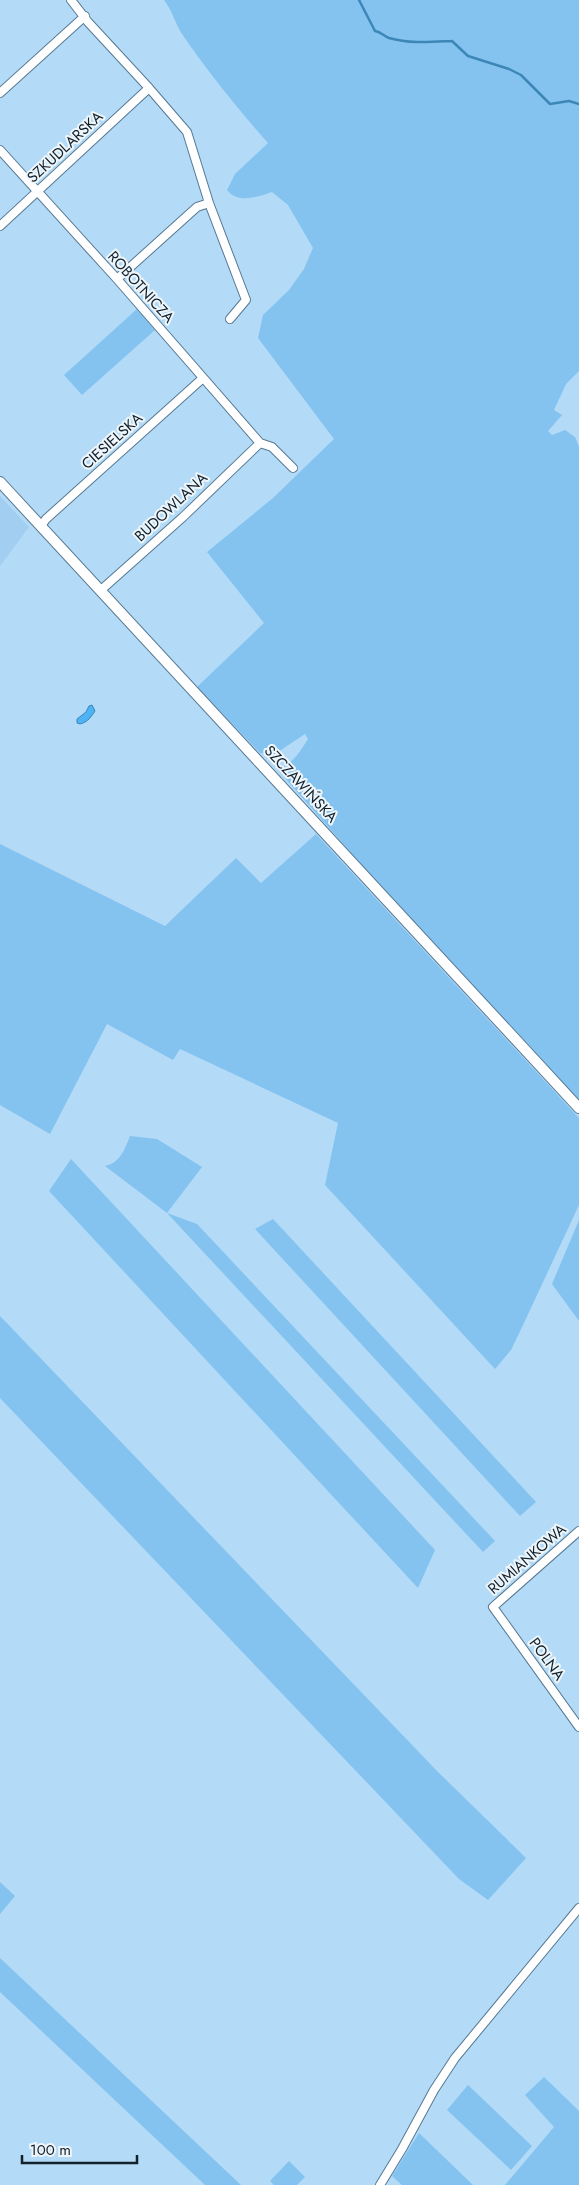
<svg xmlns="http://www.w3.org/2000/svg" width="579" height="2185" viewBox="0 0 579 2185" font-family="Jost,sans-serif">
<rect width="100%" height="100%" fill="#b3daf6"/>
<path fill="#a2cff1" d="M0,496l29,31 -29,39z"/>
<path fill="#84c3f0" d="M164,0h415v371l-13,13 -12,26 8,5 -14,16 4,4 13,-5 10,7 4,10v655l-204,-222 -98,-111c18,-7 21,-15 31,-30l-3,-5 -30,20 -15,-1 -63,-66 67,-64 -57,-71 66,-54 61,-59 -76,-101 5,-23 26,-25 15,-21 9,-21 -25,-43 -16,-13c-15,5 -34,12 -45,-2l8,-16 33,-31c-31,-35 -60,-71 -86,-109 -7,-11 -10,-24 -18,-34z
M137,309l18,21 -73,65 -18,-20z
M316,834l263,284v87l-56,120 -12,25 -16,19 -170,-184 13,-62 -158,-74 -7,11 -66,-36 -57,110 -50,-29v-261l165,82 71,-68 25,25z
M130,1136l27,3 45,28 -35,46 30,11 298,317 -12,11 -316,-339 -62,-47c15,-3 20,-17 25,-30z
M71,1159l364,391 -17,38 -369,-397z
M273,1219l263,283 -16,14 -265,-287z
M579,1220v101l-27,-37z
M0,1316l438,456 88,86 -38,42 -29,-21 -459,-481z
M0,1882l15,14 -15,18z
M0,1958l241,227h-36l-205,-193z
M544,2077l35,34v74h-74l49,-58 -29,-32z
M468,2085l64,61 -21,24 -64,-60z
M419,2133l54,52h-71l-10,-9z
M289,2161l16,16 -8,8h-23l-4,-4z"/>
<path fill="#4eb3f4" stroke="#3c87b8" d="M92,705l3,6c-4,6 -7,11 -15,13l-3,-1v-4l9,-7 3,-6z"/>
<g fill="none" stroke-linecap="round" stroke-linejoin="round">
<path stroke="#3c87b8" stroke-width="2.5" d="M359,0l16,31c6,1 9,5 14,7 21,6 42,4 63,3l16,15 41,13 12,6 29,29 19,-3 10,3"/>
<g stroke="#567993" stroke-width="10">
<path id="street" d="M71,0l17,22 61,66 38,44 22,71 -12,4 -80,72
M0,93l85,-77
M0,150l117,129 143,164
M209,203l37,97 -16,19
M0,226l149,-138
M260,443l12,4 21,21
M41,526l5,-7 157,-141
M101,590l82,-73 77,-74
M579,1531l-86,76 86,120
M380,2185l22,-36 32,-59 21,-32 124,-150"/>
</g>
<g stroke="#567993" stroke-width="12">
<path id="secondary" d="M0,482l579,626"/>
</g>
<use href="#street" stroke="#fff" stroke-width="8"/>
<use href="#secondary" stroke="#fff" stroke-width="10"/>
</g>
<g text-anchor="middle" stroke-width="4" stroke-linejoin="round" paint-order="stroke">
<g font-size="15" fill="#12212b" stroke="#eef6fc">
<text transform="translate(65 147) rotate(-43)" y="5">SZKUDLARSKA</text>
<text transform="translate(141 287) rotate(48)" y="5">ROBOTNICZA</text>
<text transform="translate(112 441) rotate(-42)" y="5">CIESIELSKA</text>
<text transform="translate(171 507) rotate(-43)" y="5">BUDOWLANA</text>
<text transform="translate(301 784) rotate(47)" y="5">SZCZAWIŃSKA</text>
<text transform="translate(527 1559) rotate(-41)" y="5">RUMIANKOWA</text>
<text transform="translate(547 1659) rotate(54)" y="5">POLNA</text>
</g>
</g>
<path d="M22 2155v8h115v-8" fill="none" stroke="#12212b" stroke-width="2.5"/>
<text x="30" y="2155" font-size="15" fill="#12212b" stroke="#eef6fc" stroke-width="4" paint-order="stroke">100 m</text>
</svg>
